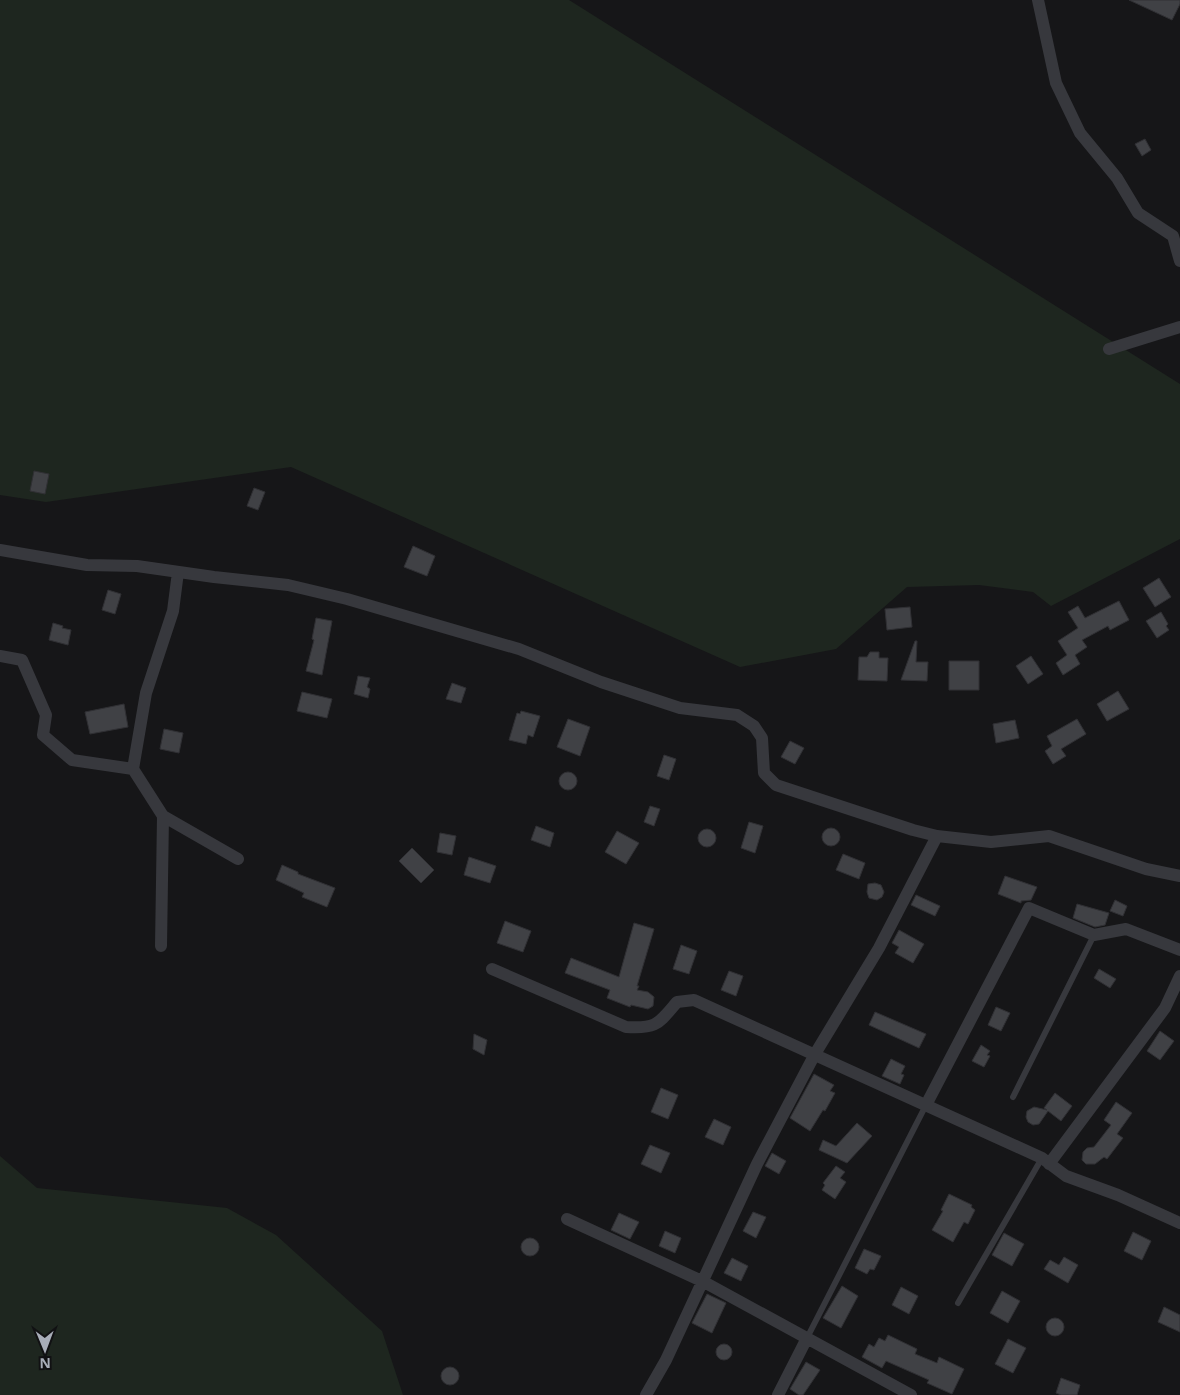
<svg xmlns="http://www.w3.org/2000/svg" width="1180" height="1395" viewBox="0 0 1180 1395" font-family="'Open Sans',sans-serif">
<rect width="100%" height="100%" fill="#161618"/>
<path fill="#1e261f" d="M0,0h569l611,384v155l-129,67 -18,-14 -54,-7 -72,2 -71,62 -96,18 -449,-200 -245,35 -46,-7z
M0,1156l37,32 190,20 49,27 106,96 21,64h-403z"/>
<path fill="#404145" stroke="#303034" d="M1129,0h51v4l-8,16z
M1145,139l6,11 -9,6 -7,-12z
M34,471l15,3 -4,20 -15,-3z
M254,488l11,4 -7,18 -11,-4z
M413,546l22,10 -8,20 -23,-9z
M1159,578l12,19 -16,10 -12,-19z
M108,590l13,4 -6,20 -13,-4z
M1119,601l10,19 -19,10 -2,-4 -26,14 5,7 -12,8 5,9 -17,11 -7,-12 11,-8 -9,-14 20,-13 -10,-16 10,-6 7,12z
M910,607l2,20 -25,3 -2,-21z
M1161,612l7,12 -2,2 3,4 -12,8 -11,-17z
M316,618l16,3 -10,54 -16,-4 8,-31 -2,-1z
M53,623l10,3 -1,2 9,2 -3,15 -19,-5z
M915,641h2l-1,21h12l-1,19 -26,-1z
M870,652h9v6h9l-1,23 -29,-1 1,-23h8z
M1031,656l12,18 -15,10 -12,-18z
M949,661h30v29h-30z
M358,676l12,2 -3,9 3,2 -2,9 -14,-4z
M452,683l14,5 -5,15 -15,-4z
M1118,691l11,18 -22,12 -10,-17z
M302,692l30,7 -5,19 -30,-7z
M124,704l4,23 -38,7 -5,-22z
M521,711l19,5 -7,21 -5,-2 -2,9 -17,-4 8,-27 3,1z
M568,719l22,8 -10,29 -23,-9z
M1077,719l9,15 -25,15 5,7 -13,8 -8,-13 7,-5 -5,-10z
M1015,720l4,18 -23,5 -3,-19z
M164,729l19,4 -4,20 -19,-4z
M790,741l14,7 -9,16 -14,-7z
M664,755l12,4 -7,21 -12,-4z
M559 781a9 9 0 1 1 18 0a9 9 0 1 1-18 0Z
M650,806l10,3 -6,17 -10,-4z
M749,822l14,4 -8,27 -14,-5z
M536,826l18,7 -4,14 -19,-7z
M822 837a9 9 0 1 1 18 0a9 9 0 1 1-18 0Z
M698 838a9 9 0 1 1 18 0a9 9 0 1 1-18 0Z
M617,831l22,12 -13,21 -21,-12z
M440,833l16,3 -4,19 -15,-3z
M412,848l22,22 -13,13 -22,-22z
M843,854l22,9 -6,16 -23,-9z
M469,857l27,9 -6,17 -26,-8z
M282,865l16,7v2l37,14 -8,19 -25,-10 2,-4 -28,-13z
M1005,876l32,11 -6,13 -10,1v2l-23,-9z
M875,883l6,2 3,7 -2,5 -5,3 -8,-2 -2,-6 1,-8z
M916,895l24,11 -5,10 -24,-11z
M1115,900l12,6 -4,10 -13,-5z
M1077,904l32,9 -4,12 -10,2 -22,-9z
M505,921l26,10 -8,21 -26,-9z
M634,923l20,6 -17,57h2l-2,4 11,2 6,5 -1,9 -5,3 -17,-4 -1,2 -23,-9 3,-8 -45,-17 6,-15 48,19z
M899,930l25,14 -11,19 -18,-10 4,-6 -7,-4z
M681,945l16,6 -8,23 -16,-5z
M1099,969l17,10 -6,9 -16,-10z
M729,971l14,5 -7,20 -15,-6z
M996,1007l14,6 -9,18 -13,-6z
M875,1012l51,22 -7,14 -50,-23z
M1160,1031l14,10 -14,19 -13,-9z
M474,1034l13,6 -3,15 -11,-6z
M981,1045l9,6 -3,4 3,1 -6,11 -12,-6z
M891,1059l14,7 -4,8 3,1 -4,9 -18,-8z
M814,1074l20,11 -4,6 5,2 -10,18 -2,-1 -13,21 -20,-13z
M661,1088l17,7 -10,24 -17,-7z
M1055,1093l17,13 -11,15 -13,-10 -9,13 -6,1 -5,-3 -2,-5 1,-6 7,-4 13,3 -3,-2z
M1116,1102l16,11 -15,21 6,4 -16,21 -3,-2 -9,7h-9l-4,-4 1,-8 4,-4 7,-1 17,-22 -7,-5z
M714,1119l17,8 -8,18 -18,-8z
M857,1123l15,13 -25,27 -28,-13 4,-10 13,6z
M650,1145l20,8 -9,20 -20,-9z
M772,1153l14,8 -7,13 -14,-8z
M836,1166l9,6 -5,6 6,4 -11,17 -13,-9 3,-5 -2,-2z
M949,1194l23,11 -1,2 4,3 -7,14 -4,-2 -11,20 -21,-12 11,-19 -2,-1z
M753,1212l13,5 -10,21 -13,-7z
M619,1213l20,9 -9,17 -19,-9z
M665,1231l16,7 -6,15 -16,-7z
M1133,1232l18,9 -9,19 -18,-9z
M1004,1233l20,11 -12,22 -20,-11z
M521 1247a9 9 0 1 1 18 0a9 9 0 1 1-18 0Z
M864,1249l17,7 -7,14 -4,-1 -3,5 -12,-6z
M1064,1257l14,8 -10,18 -24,-14 6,-9 9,5z
M732,1258l16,8 -7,15 -17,-8z
M842,1286l16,10 -17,32 -18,-10z
M901,1287l17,9 -9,18 -17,-9z
M1002,1291l18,10 -12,22 -18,-10z
M707,1294l19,9 -14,30 -20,-10z
M1164,1307l16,8v17l-22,-10z
M1046 1327a9 9 0 1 1 18 0a9 9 0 1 1-18 0Z
M888,1335l29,14 -2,5 22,9 2,-6 25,12 -12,25 -25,-11 2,-3 -43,-19 -4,7 -20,-11 7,-13 5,3 5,-9 6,3z
M1008,1339l18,9 -13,25 -18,-9z
M716 1352a8 8 0 1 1 16 0a8 8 0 1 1-16 0Z
M806,1362l14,8 -17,25h-4l-9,-6z
M441 1376a9 9 0 1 1 18 0a9 9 0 1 1-18 0Z
M1061,1378l19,7 -3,10h-16l-5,-2z"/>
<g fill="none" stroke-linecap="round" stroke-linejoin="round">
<path stroke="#37383d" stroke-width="6" d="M1013,1097l81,-162
M958,1303l84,-145
M807,1338l119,-233"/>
<path stroke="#37383d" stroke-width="12" d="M1038,0l18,83 24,50 37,45 21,35 35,23 7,25
M1109,349l71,-22
M0,550l87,15 50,1 77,11 74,8 59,14 172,50 82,33 79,26 57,7 17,11 8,12 2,35 12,12 137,45 24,6 54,6 58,-6 97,33 34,7
M0,656l22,4 24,55 -3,20 29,25 61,9 13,-76 27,-82 5,-39
M133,769l30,47 -2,130
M163,816l75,43
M492,969l134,58c31,2 32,-3 51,-25l17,-2 348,158 24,18 52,19 62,28
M926,1105l103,-197 65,27 32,-6 54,21
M1049,1164l116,-156 15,-32
M567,1219l137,63 207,113
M646,1395l20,-35 91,-196 58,-110 64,-106 58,-112
M778,1395l29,-57"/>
</g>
<g transform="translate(45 1350) rotate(179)" stroke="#111113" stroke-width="4" paint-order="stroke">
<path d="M0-4L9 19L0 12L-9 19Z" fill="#a8adb8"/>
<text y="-8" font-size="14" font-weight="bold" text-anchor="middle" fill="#a8adb8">N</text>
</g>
</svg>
